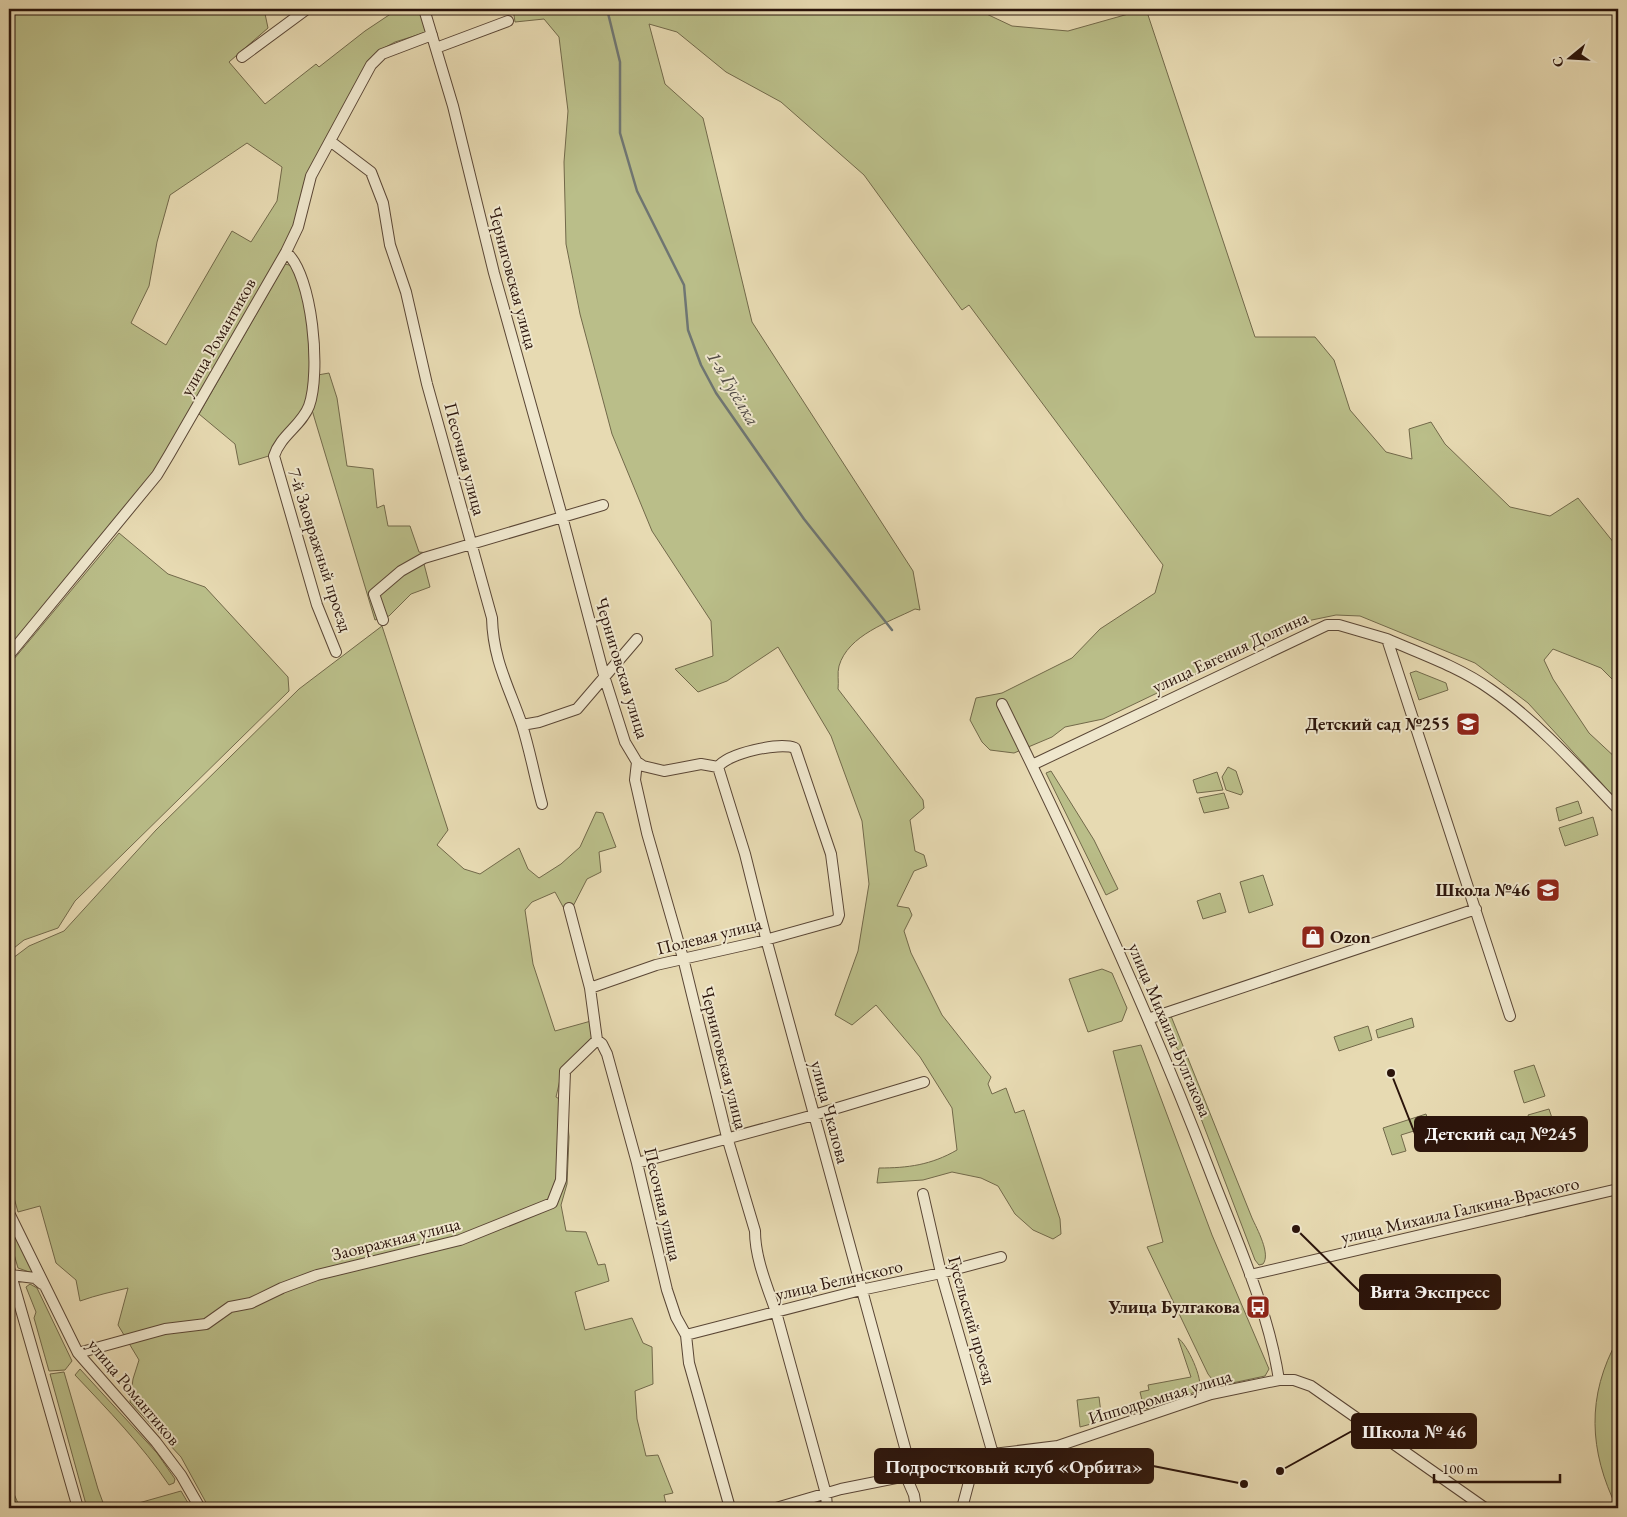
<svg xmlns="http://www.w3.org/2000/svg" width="1627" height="1517" viewBox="0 0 1627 1517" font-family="'EB Garamond',serif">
<rect width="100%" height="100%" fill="#e7dab2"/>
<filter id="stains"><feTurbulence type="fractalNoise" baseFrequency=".004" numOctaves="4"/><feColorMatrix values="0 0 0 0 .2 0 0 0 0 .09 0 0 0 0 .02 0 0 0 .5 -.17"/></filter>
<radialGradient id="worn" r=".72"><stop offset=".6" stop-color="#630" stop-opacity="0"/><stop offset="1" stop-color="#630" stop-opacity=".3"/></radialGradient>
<path fill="#babe89" stroke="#72694a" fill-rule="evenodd" d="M9,9h255l4,19 -39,34 36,42 51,-40 3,3 46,-36 33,-22h23l6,23 -32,10 -13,7 -73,126 -18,63 -137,234 -145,176zM247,143l35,24 -5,34 -26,41 -19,-11 -66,114 -35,-22 18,-37 8,-44 13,-47z
M513,9h463l36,17 56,5 78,-22 109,328h60l19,23 16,50 36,42 26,7 -3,-30 22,-7 14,22 65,63 40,9 28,-18 40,50v137l-17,-17 -48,-19 -9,11 9,19 36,54 29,27v41l-90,-98 -53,-40 -115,-47 -24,-1 -29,6 -204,98 -38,8 -13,10 -38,16 -24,-3 -8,-8 -12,-22 6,-22 26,-5 70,-35 28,-29 55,-36 8,-28 -194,-260 -7,5 -98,-135 -83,-73 -55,-30 -49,-40 -28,-8 16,60 38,34 49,204 161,249 7,39 -5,-1c-26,13 -67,26 -76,57 -2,7 0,16 -1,23l85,111 1,8 -14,12 5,31 9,4 3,11 -13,5 -17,35 12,2 3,7 -8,16 7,22 31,62 49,62 -3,7 4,10 14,-6 9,25 9,-3 36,109 1,15 -8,5 -20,-9 -18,-16 -17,-28 -17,-8 -29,-6 -29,8 -46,3 2,-15c29,0 52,-3 78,-18l-5,-42 -32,-51 -44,-52 -24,20 -17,-10 23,-64 11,-67 -7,-63 -31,-85 -53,-89 -51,34 -29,11 -23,-23 38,-13 -2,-35 -59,-90 -40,-97 -32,-120 -14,-70 -2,-82 4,-51 -9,-74 -15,-18 -29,3z
M285,264l8,2 16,49 3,61 17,-3 8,25 10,68 26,3 4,39 7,-3 4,21h22l9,26 9,1 2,5 -6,6 6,23 -19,7 -22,22 -14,4 -63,-210 -40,45 -33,10 -4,-21 -36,-30z
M119,533l49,41 37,13 83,90 1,14 -214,210 -17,27 -34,12 -15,12v-287z
M382,626l66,204 -11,15 27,24 16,5 39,-26 9,21 11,9 22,-14 19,-17 16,-35 7,1 13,34 -17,5 2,20 -14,7 -19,37 -13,-24 -23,10 -7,8 8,54 22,67 36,-10 1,16 -29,30 -7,30 10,6 3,34 -2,47 -6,21 5,26 20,1 12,33 7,-1 4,17 -34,11 10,38 47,-12 11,25 9,4 1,37 -18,7 2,28 9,37 12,-1 15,38 -9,2 3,13h-458l-28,-51 -51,-55 3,-23 6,-19 -21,-35 10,-37c-17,4 -31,7 -48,13l-4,-21 -20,-17 -16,-57 -22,6 -9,-32v-219l20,-15 35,-15 92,-101 143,-141z
M1416,671l30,12 2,7 -29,10 -9,-27z
M1228,767l8,4 7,21 -2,3 -15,-5 -4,-13z
M1051,771l43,69 24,49 -12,6 -60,-122z
M1217,772l6,18 -26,3 -4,-13z
M1224,793l5,15 -25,5 -5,-15z
M1578,801l4,12 -23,8 -3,-13z
M1593,817l5,18 -33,11 -6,-18z
M1263,875l10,30 -24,8 -9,-31z
M1220,893l6,19 -23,7 -6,-18z
M1102,969l10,4 15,35 -5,13 -34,11 -19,-53z
M1171,1016l81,202c5,11 19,36 11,46l-4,1 -4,-5 -63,-165c-2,-14 -4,-26 -10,-39 -5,-9 -12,-16 -16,-27l-5,-2v-9z
M1412,1018l2,9 -36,11 -2,-8z
M1368,1026l4,14 -33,11 -5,-14z
M1141,1045l71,190 57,134 -4,7 -42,9 -8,-2 -7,-9 -61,-127 16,-5 -50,-191z
M1534,1065l11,31 -21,7 -10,-32z
M1549,1109l4,12 -21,7 -4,-13z
M1426,1114l4,12 -29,9 5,16 -14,4 -9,-27z
M9,1220l26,48 -3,5 -14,-5 -9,-31z
M30,1284l7,4 35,73 -7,9 -16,1 -15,-53 2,-6 -10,-25z
M1178,1338c9,6 26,42 21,52l-45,20 -10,-2 -4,-16 9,-2 -1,-5 43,-8z
M1618,1339v169h-1c-28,-57 -31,-112 1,-169z
M80,1369l77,84 18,26 -1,4 -5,2c-27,-40 -61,-75 -94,-110z
M64,1372l34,117 7,19h-18l-37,-134z
M1099,1397l3,24 -22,6 -3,-27z
M9,1482l11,26h-11z
M181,1491l10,17h-70z"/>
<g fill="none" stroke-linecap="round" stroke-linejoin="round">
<path stroke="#6f7673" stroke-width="2.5" d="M607,9l13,53v71l17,58 47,94 4,45 13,35 15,28 88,126 88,111"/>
<g stroke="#5a4635" stroke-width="12">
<path id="minor" d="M424,9l29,97 41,167 68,243 43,163 20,63 12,20 6,4 21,5 37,-7 17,3
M436,48l72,-27
M242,57l65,-48
M330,141l41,31 12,31 7,42 16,47 21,92 65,234c1,42 17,69 30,107 8,26 13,53 20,79
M286,252c27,23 35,121 23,154 -7,19 -29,30 -35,50l43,149 19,47
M383,620l-9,-26 27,-23 23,-13 179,-53
M1387,639c34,15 72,28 103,50 48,33 88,78 128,120
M9,655l148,-180 12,-20 117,-203 12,-25 13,-51 60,-111 11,-11 50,-19
M1002,704c75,152 146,306 207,465 26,68 59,138 70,211
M522,725l17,-3 38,-13 60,-70
M637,762l-2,18 12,53 36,125 44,179 28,94c0,27 12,55 21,81l50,182 1,14
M1032,765l295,-140h12l48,14 123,377
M718,767l27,87 23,92 142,520
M569,908l21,80 7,52 5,4 5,10 30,109 30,127 9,27 10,18 3,28 41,145
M590,988l66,-23 102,-23 79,-22 2,-5 -8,-61 -36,-106c-16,-6 -67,5 -77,19
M1148,1019l328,-110
M637,1163l177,-48 110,-33
M923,1194l18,79 52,181 -23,24 -8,30
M9,1213l69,140 78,89 25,33 19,33
M9,1268l69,240
M11,1275l24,3 7,6
M1250,1275l368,-86
M686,1335l175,-45 80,-17 60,-16
M78,1353l87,-24 41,-5 24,-17 21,-4 31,-15 35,-13 143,-35 92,-37 9,-23 4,-109 32,-31
M910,1466l8,1 42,-13h33l65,-8 153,-52 68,-14h15l17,6 174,122
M905,1474l9,21 2,13
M776,1508l65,-19 55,-11 9,-4 5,-8"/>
</g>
<use href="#minor" stroke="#efe7cd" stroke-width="10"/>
</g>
<defs>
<g id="school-square" transform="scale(1.25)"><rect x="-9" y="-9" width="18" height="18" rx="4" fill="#8f2418" stroke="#efe7cd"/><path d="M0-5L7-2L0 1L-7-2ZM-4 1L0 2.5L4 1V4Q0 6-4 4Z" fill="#fff"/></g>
<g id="shop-square" transform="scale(1.25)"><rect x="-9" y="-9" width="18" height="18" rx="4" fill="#8f2418" stroke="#efe7cd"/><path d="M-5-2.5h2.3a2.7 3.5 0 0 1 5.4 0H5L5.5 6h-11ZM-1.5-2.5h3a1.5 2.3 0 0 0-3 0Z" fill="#fff"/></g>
<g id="bus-square" transform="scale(1.25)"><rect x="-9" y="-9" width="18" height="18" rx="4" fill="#8f2418" stroke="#efe7cd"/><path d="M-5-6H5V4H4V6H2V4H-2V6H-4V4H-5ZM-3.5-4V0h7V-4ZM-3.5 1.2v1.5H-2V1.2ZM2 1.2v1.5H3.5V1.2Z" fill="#fff"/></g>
</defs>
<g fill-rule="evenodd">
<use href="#school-square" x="1468" y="724"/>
<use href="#school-square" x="1548" y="890"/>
<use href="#shop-square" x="1313" y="937"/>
<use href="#bus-square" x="1258" y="1307"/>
</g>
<g text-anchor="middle" stroke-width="4" stroke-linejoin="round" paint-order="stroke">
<g font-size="18" fill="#2b140b" stroke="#efe7cd">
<text transform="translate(513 278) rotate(75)" y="6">Черниговская улица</text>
<text transform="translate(218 337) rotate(-60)" y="6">улица Романтиков</text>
<text transform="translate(465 459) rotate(75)" y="6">Песочная улица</text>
<text transform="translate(320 550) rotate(72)" y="6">7-й Заовражный проезд</text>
<text transform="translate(1230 652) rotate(-25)" y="6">улица Евгения Долгина</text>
<text transform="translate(622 668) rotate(73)" y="6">Черниговская улица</text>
<text transform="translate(709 936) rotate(-14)" y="6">Полевая улица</text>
<text transform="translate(1170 1030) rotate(67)" y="6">улица Михаила Булгакова</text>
<text transform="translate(724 1058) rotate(76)" y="6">Черниговская улица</text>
<text transform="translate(830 1112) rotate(75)" y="6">улица Чкалова</text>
<text transform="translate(663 1204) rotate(77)" y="6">Песочная улица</text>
<text transform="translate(1460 1210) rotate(-13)" y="6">улица Михаила Галкина-Враского</text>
<text transform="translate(396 1239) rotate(-14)" y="6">Заовражная улица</text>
<text transform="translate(839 1280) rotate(-13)" y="6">улица Белинского</text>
<text transform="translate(972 1320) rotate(74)" y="6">Гусельский проезд</text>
<text transform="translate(134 1392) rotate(50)" y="6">улица Романтиков</text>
<text transform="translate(1160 1397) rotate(-17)" y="6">Ипподромная улица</text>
</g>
<g font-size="18" font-weight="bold" fill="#2b140b" stroke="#efe7cd" text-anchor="end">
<text x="1450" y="730">Детский сад №255</text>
<text x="1530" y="896">Школа №46</text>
<text x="1330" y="943" text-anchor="start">Ozon</text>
<text x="1240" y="1313">Улица Булгакова</text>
</g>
<g font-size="19" font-style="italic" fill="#534d48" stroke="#efe7cd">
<text transform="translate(734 388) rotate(59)" y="7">1-я Гусёлка</text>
</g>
</g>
<path fill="none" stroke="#2b140b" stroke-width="2" d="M1391 1073L1415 1134M1296 1229L1360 1292M1280 1471L1352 1431M1244 1484L1153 1466"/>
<g fill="#2b140b" stroke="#efe7cd" stroke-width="2">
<circle cx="1391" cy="1073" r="5"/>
<circle cx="1296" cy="1229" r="5"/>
<circle cx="1280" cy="1471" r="5"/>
<circle cx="1244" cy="1484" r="5"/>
</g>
<g fill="#2b140b" stroke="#2b140b" stroke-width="2">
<rect x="1415" y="1117" width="172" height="34" rx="5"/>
<rect x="1360" y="1275" width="140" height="34" rx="5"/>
<rect x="1352" y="1414" width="124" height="34" rx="5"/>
<rect x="875" y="1449" width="278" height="34" rx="5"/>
</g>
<g font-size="19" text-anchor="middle" font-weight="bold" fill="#fff">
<text x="1501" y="1140">Детский сад №245</text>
<text x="1430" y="1298">Вита Экспресс</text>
<text x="1414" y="1438">Школа № 46</text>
<text x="1014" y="1473">Подростковый клуб «Орбита»</text>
</g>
<rect width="1627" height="1517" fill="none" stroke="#e7dab2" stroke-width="30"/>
<rect x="10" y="10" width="1607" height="1497" fill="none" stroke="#2b140b" stroke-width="2.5"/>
<rect x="15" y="15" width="1597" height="1487" fill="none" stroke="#2b140b"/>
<g transform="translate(1570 58) rotate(252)" stroke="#efe7cd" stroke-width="4" paint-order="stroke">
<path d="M0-4L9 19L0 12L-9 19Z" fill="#2b140b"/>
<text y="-8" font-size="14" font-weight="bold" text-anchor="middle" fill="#2b140b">С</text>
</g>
<path d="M1434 1474v8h126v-8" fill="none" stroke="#2b140b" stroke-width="2.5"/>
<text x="1442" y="1474" font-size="15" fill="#2b140b" stroke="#efe7cd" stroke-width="4" paint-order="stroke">100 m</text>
<rect width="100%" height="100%" filter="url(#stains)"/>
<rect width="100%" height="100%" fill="url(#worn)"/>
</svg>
